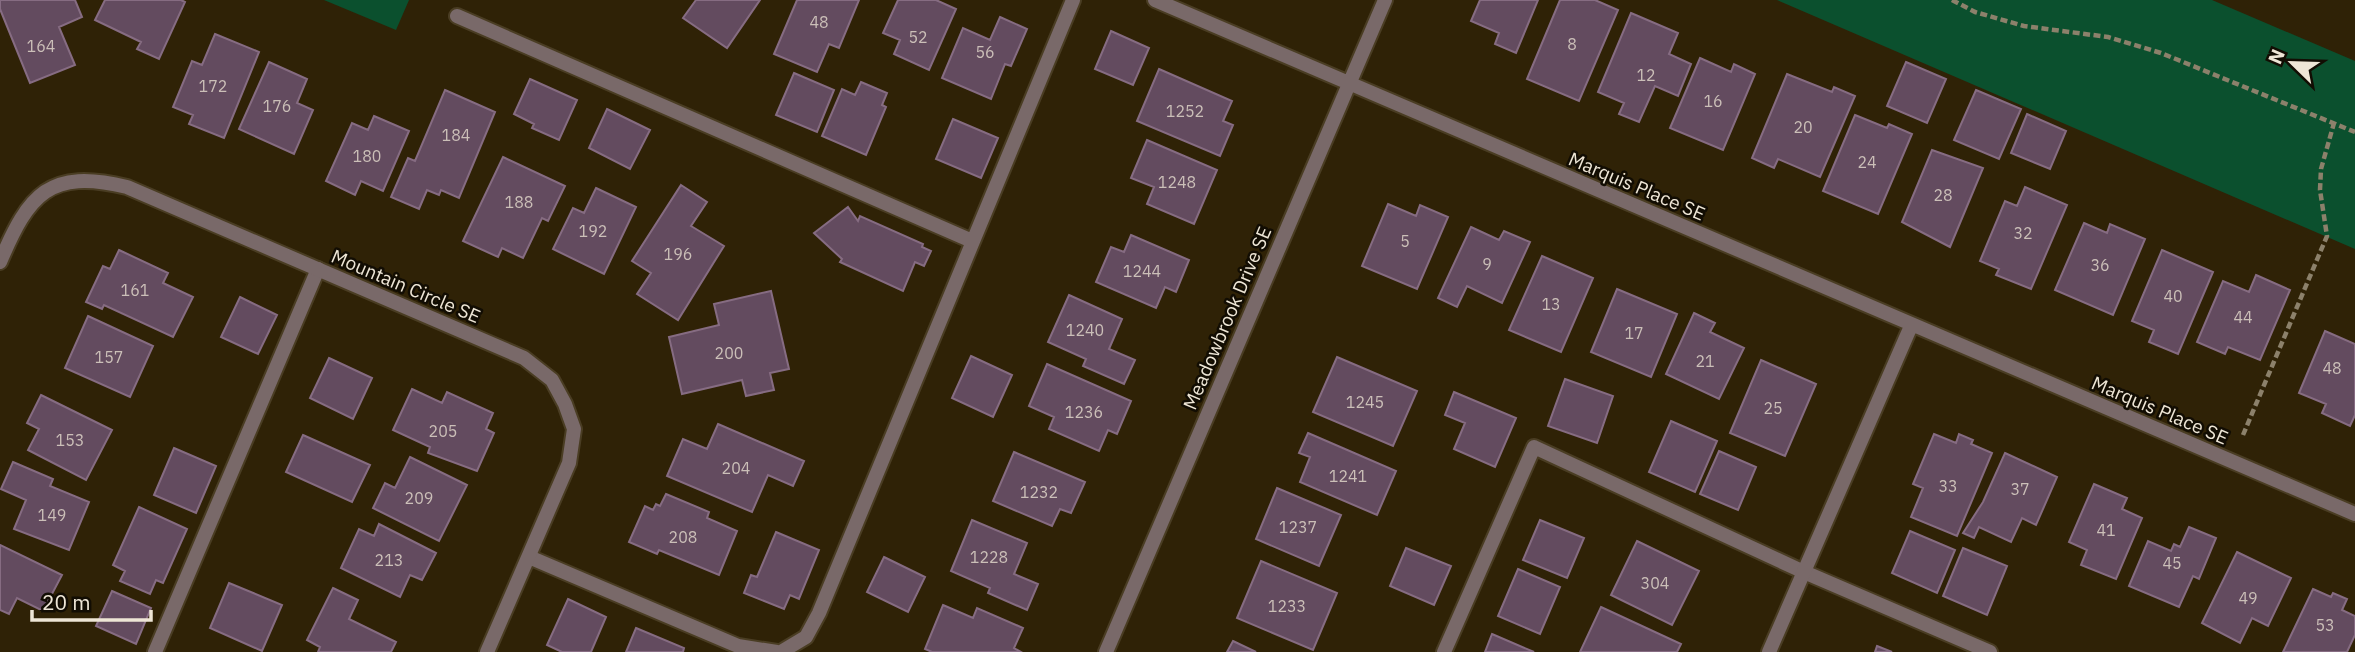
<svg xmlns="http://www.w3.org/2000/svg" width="2355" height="652" viewBox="0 0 2355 652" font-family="'IBM Plex Sans',sans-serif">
<rect width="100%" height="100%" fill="#2f2206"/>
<path fill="#0b502e" d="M324,0h85l-13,30z
M1777,0h435l143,61v188z"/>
<path fill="#634b5f" stroke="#866c82" stroke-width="2" d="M0,0h75l7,17 -23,10 16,38 -45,18 -30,-74z
M105,0h76l4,2 -26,57 -22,-10 4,-7 -46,-22z
M696,0h64l-33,48 -44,-30z
M797,0h62l-20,48 -10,-4 -12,28 -43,-18z
M898,0h38l20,9 -27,61 -35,-16 6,-14 -17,-7z
M1480,0h58l-22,53 -21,-9 4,-11 -28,-12z
M1560,0h35l23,10 -39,91 -52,-22z
M1631,13l47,20 -9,21 22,10 -13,32 -23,-10 -16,36 -20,-8 5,-11 -26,-11z
M1000,17l27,12 -16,37 -6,-2 -14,35 -49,-21 21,-50 27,12z
M1111,31l38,17 -16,37 -38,-16z
M215,34l44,18 -35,86 -35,-14 4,-9 -20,-8 19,-46 10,4z
M1700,58l31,14 3,-8 21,10 -32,76 -53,-22z
M269,62l38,17 -10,24 16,7 -19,44 -55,-25z
M1906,62l40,17 -19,44 -40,-17z
M1159,69l73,32 -9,20 10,4 -13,31 -83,-35z
M794,73l40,17 -17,42 -41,-17z
M1787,74l45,18 2,-5 21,9 -35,81 -42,-18 -4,9 -22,-10z
M530,79l47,21 -18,40 -27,-12 2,-4 -20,-10z
M861,82l26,11 -5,12 4,2 -20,48 -44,-19 20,-47 13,6z
M445,90l50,22 -36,86 -18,-8 -2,5 -12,-5 -8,19 -28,-12 17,-39 7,3z
M1976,90l45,19 -22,50 -45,-19z
M607,109l43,21 -20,39 -41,-21z
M2027,114l39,17 -16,38 -39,-16z
M1855,115l32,13 2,-4 23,10 -34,80 -55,-23z
M374,116l35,15 -26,60 -22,-10 -6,14 -29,-14 26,-58 16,7z
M953,119l45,19 -17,40 -45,-19z
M1147,140l70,30 -23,54 -47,-20 7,-17 -23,-9z
M1932,150l51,18 -33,79 -48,-25z
M503,157l62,29 -17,35 -6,-3 -19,40 -21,-10 -4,9 -35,-16z
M681,185l26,17 -16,24 33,20 -46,74 -41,-26 14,-21 -19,-12z
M2025,187l42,18 -36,84 -35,-14 3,-6 -19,-8 25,-60 12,5z
M596,188l40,19 -32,67 -51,-25 20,-41 11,5z
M1388,204l28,12 4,-11 28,12 -31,72 -55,-23z
M848,207l10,14 2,-5 63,28 -1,3 9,4 -7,15 -9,-4 -12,29 -63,-29 2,-3 -28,-26z
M2084,223l23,10 3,-9 35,15 -32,76 -58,-25z
M1471,227l28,13 5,-9 26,11 -28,61 -35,-17 -10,21 -19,-9z
M1131,235l58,25 -13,32 -11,-5 -9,21 -60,-26 15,-35 13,5z
M119,250l49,23 -5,10 30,14 -20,40 -69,-32 -2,4 -16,-7 17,-36 7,3z
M2162,250l51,22 -35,82 -29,-12 5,-12 -22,-9z
M1542,256l51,22 -32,74 -52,-22z
M2256,275l34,15 -30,70 -32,-13 -3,7 -28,-12 26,-61 26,11z
M1617,289l60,25 -26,63 -60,-25z
M771,291l18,78 -19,4 4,17 -28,6 -4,-16 -60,14 -13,-57 50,-12 -5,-21z
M1069,295l53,24 -13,30 26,11 -11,24 -41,-18 3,-7 -38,-17z
M240,297l37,18 -19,39 -37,-17z
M1694,313l21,10 -5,9 34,16 -25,51 -53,-25z
M88,316l65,30 -23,51 -65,-29z
M2325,331l30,13v71l-5,11 -28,-13 4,-9 -27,-11z
M971,356l41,19 -19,42 -41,-19z
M1337,357l80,34 -24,55 -80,-34z
M329,358l43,20 -19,41 -43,-21z
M1761,360l55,24 -31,72 -55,-23z
M1047,364l84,37 -14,33 -9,-4 -9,21 -50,-22 5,-12 -25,-11z
M1565,379l48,17 -16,47 -49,-17z
M412,389l30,14 5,-11 46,21 -7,16 8,4 -17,38 -49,-18 2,-6 -37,-17z
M1454,392l62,26 -21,49 -41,-18 11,-26 -20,-8z
M41,395l71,35 -26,50 -58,-30 11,-21 -12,-6z
M1671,421l46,20 -22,51 -46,-20z
M718,424l86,37 -11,25 -25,-11 -16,37 -85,-36 16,-37 24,10z
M1308,433l88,38 -19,44 -77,-33 10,-25 -11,-4z
M1934,434l22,9 3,-9 14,6 -2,4 21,9 -35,83 -46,-19 12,-29 -10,-4z
M303,435l67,30 -18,37 -66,-30z
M174,448l42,18 -20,47 -42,-18z
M1719,451l37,16 -18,43 -38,-16z
M1014,452l71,30 -14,31 -11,-4 -8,17 -59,-25z
M2005,453l52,24 -21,48 -14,-7 -11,24 -32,-15 -5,11 -11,-5 20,-31z
M410,457l57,28 -28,56 -66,-33 12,-25 10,5z
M13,462l40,17 -3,7 39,16 -20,48 -55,-21 12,-29 -25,-11z
M2094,484l33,14 -5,11 20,9 -26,61 -35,-14 6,-15 -18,-8z
M1277,488l64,27 -22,51 -63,-27z
M666,494l43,18 -2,6 30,13 -18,44 -60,-25 -2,4 -28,-12 16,-36 8,4 3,-6 4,2z
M139,507l48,22 -24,54 -7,-3 -6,14 -30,-13 5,-10 -12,-6z
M972,520l55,23 -13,31 24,10 -11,26 -39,-17 2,-5 -39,-17z
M1540,520l44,18 -17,40 -44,-18z
M379,524l57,29 -14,27 -12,-5 -10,22 -59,-29 18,-39 15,7z
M2189,527l27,11 -17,41 -6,-3 -14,31 -50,-21 19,-45 23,10 3,-7 6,3z
M1910,531l45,19 -18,43 -45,-20z
M776,532l43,18 -20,49 -9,-4 -6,14 -40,-16 7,-18 6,2z
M1637,541l62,30 -27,54 -61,-30z
M0,545l62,30 -19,36 -26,-13 -8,16 -9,-4z
M1406,548l45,18 -17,39 -44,-19z
M1963,548l44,18 -20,49 -44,-19z
M2237,552l54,26 -23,48 -16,-8 -12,25 -38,-20z
M884,557l41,20 -17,35 -41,-20z
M1261,561l76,32 -24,57 -76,-32z
M1518,569l42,18 -20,47 -42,-18z
M229,583l53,22 -20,46 -52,-23z
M333,588l25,12 -9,19 47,23 -5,10h-73l2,-5 -13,-7z
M2313,589l18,8 2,-4 14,6 -5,11 13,6v19l-8,17h-64z
M112,591l39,17 -15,36 -40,-18z
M568,599l38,18 -15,35h-29l-15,-7z
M943,605l30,13 4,-10 46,20 -9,20 7,4h-89l-7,-3z
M1601,607l80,37 -4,8h-97z
M636,628l48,20 -1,4h-57z
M1492,634l42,18h-49z
M1233,641l23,11h-29z
M1877,646l15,6h-17z"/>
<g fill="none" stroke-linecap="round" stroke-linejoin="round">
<g stroke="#4a3d23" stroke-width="18">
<path id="service" d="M457,16l515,225
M529,557l209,89 39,6
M155,652l163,-383
M781,652l25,-15 13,-24 254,-613
M1444,652l90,-205 270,125 186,80"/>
</g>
<g stroke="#4a3d23" stroke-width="18">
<path id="minor" d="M1155,0l1200,514
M0,262c29,-68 49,-94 127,-75l397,171 28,22 13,24 9,25 -5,34 -82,189
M1106,652l279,-652
M1769,652l142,-326"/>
</g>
<path stroke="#8c816b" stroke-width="4.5" stroke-dasharray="7 3.5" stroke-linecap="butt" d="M1952,0l23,12 49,14 84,11 53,16 194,79
M2243,435l84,-199 -7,-46 1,-21 13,-46"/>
<use href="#service" stroke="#796969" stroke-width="14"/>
<use href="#minor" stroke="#796969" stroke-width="14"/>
</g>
<g text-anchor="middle" stroke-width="5" stroke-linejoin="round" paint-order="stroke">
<g font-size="16" fill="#cbbfb8">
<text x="819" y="28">48</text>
<text x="918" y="43">52</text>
<text x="1572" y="50">8</text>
<text x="41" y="52">164</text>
<text x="985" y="58">56</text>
<text x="1646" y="81">12</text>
<text x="213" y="92">172</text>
<text x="1713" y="107">16</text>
<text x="277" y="112">176</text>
<text x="1185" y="117">1252</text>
<text x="1803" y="133">20</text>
<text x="456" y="141">184</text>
<text x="367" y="162">180</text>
<text x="1867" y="168">24</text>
<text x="1177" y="188">1248</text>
<text x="1943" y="201">28</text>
<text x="519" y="208">188</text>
<text x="593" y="237">192</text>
<text x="2023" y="239">32</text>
<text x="1405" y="247">5</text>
<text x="678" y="260">196</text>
<text x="1487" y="270">9</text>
<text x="2100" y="271">36</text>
<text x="1142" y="277">1244</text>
<text x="135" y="296">161</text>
<text x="2173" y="302">40</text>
<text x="1551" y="310">13</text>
<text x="2243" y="323">44</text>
<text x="1085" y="336">1240</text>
<text x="1634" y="339">17</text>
<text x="729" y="359">200</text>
<text x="109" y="363">157</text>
<text x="1705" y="367">21</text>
<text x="2332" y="374">48</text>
<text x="1365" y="408">1245</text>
<text x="1773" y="414">25</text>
<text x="1084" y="418">1236</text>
<text x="443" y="437">205</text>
<text x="70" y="446">153</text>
<text x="736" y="474">204</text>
<text x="1348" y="482">1241</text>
<text x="1948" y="492">33</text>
<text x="2020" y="495">37</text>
<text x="1039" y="498">1232</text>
<text x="419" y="504">209</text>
<text x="52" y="521">149</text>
<text x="1298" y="533">1237</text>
<text x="2106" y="536">41</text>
<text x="683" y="543">208</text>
<text x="989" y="563">1228</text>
<text x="389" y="566">213</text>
<text x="2172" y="569">45</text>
<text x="1655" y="589">304</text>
<text x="2248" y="604">49</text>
<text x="1287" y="612">1233</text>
<text x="2325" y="631">53</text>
</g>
<g font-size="19" fill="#eee6d6" stroke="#120d03">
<text transform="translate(1637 186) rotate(23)" y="7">Marquis Place SE</text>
<text transform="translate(406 286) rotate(23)" y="7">Mountain Circle SE</text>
<text transform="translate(1227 318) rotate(-67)" y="7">Meadowbrook Drive SE</text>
<text transform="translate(2160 410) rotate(23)" y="7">Marquis Place SE</text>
</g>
</g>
<g transform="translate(2292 63) rotate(293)" stroke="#120d03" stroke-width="5" paint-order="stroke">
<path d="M0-5L12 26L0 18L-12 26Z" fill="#eee6d6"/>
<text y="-10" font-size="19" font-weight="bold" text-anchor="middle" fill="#eee6d6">N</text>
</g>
<path d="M32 610v10h119v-10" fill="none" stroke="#eee6d6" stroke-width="3.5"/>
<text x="42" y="610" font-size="21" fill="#eee6d6" stroke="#120d03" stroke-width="5" paint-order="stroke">20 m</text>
</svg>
